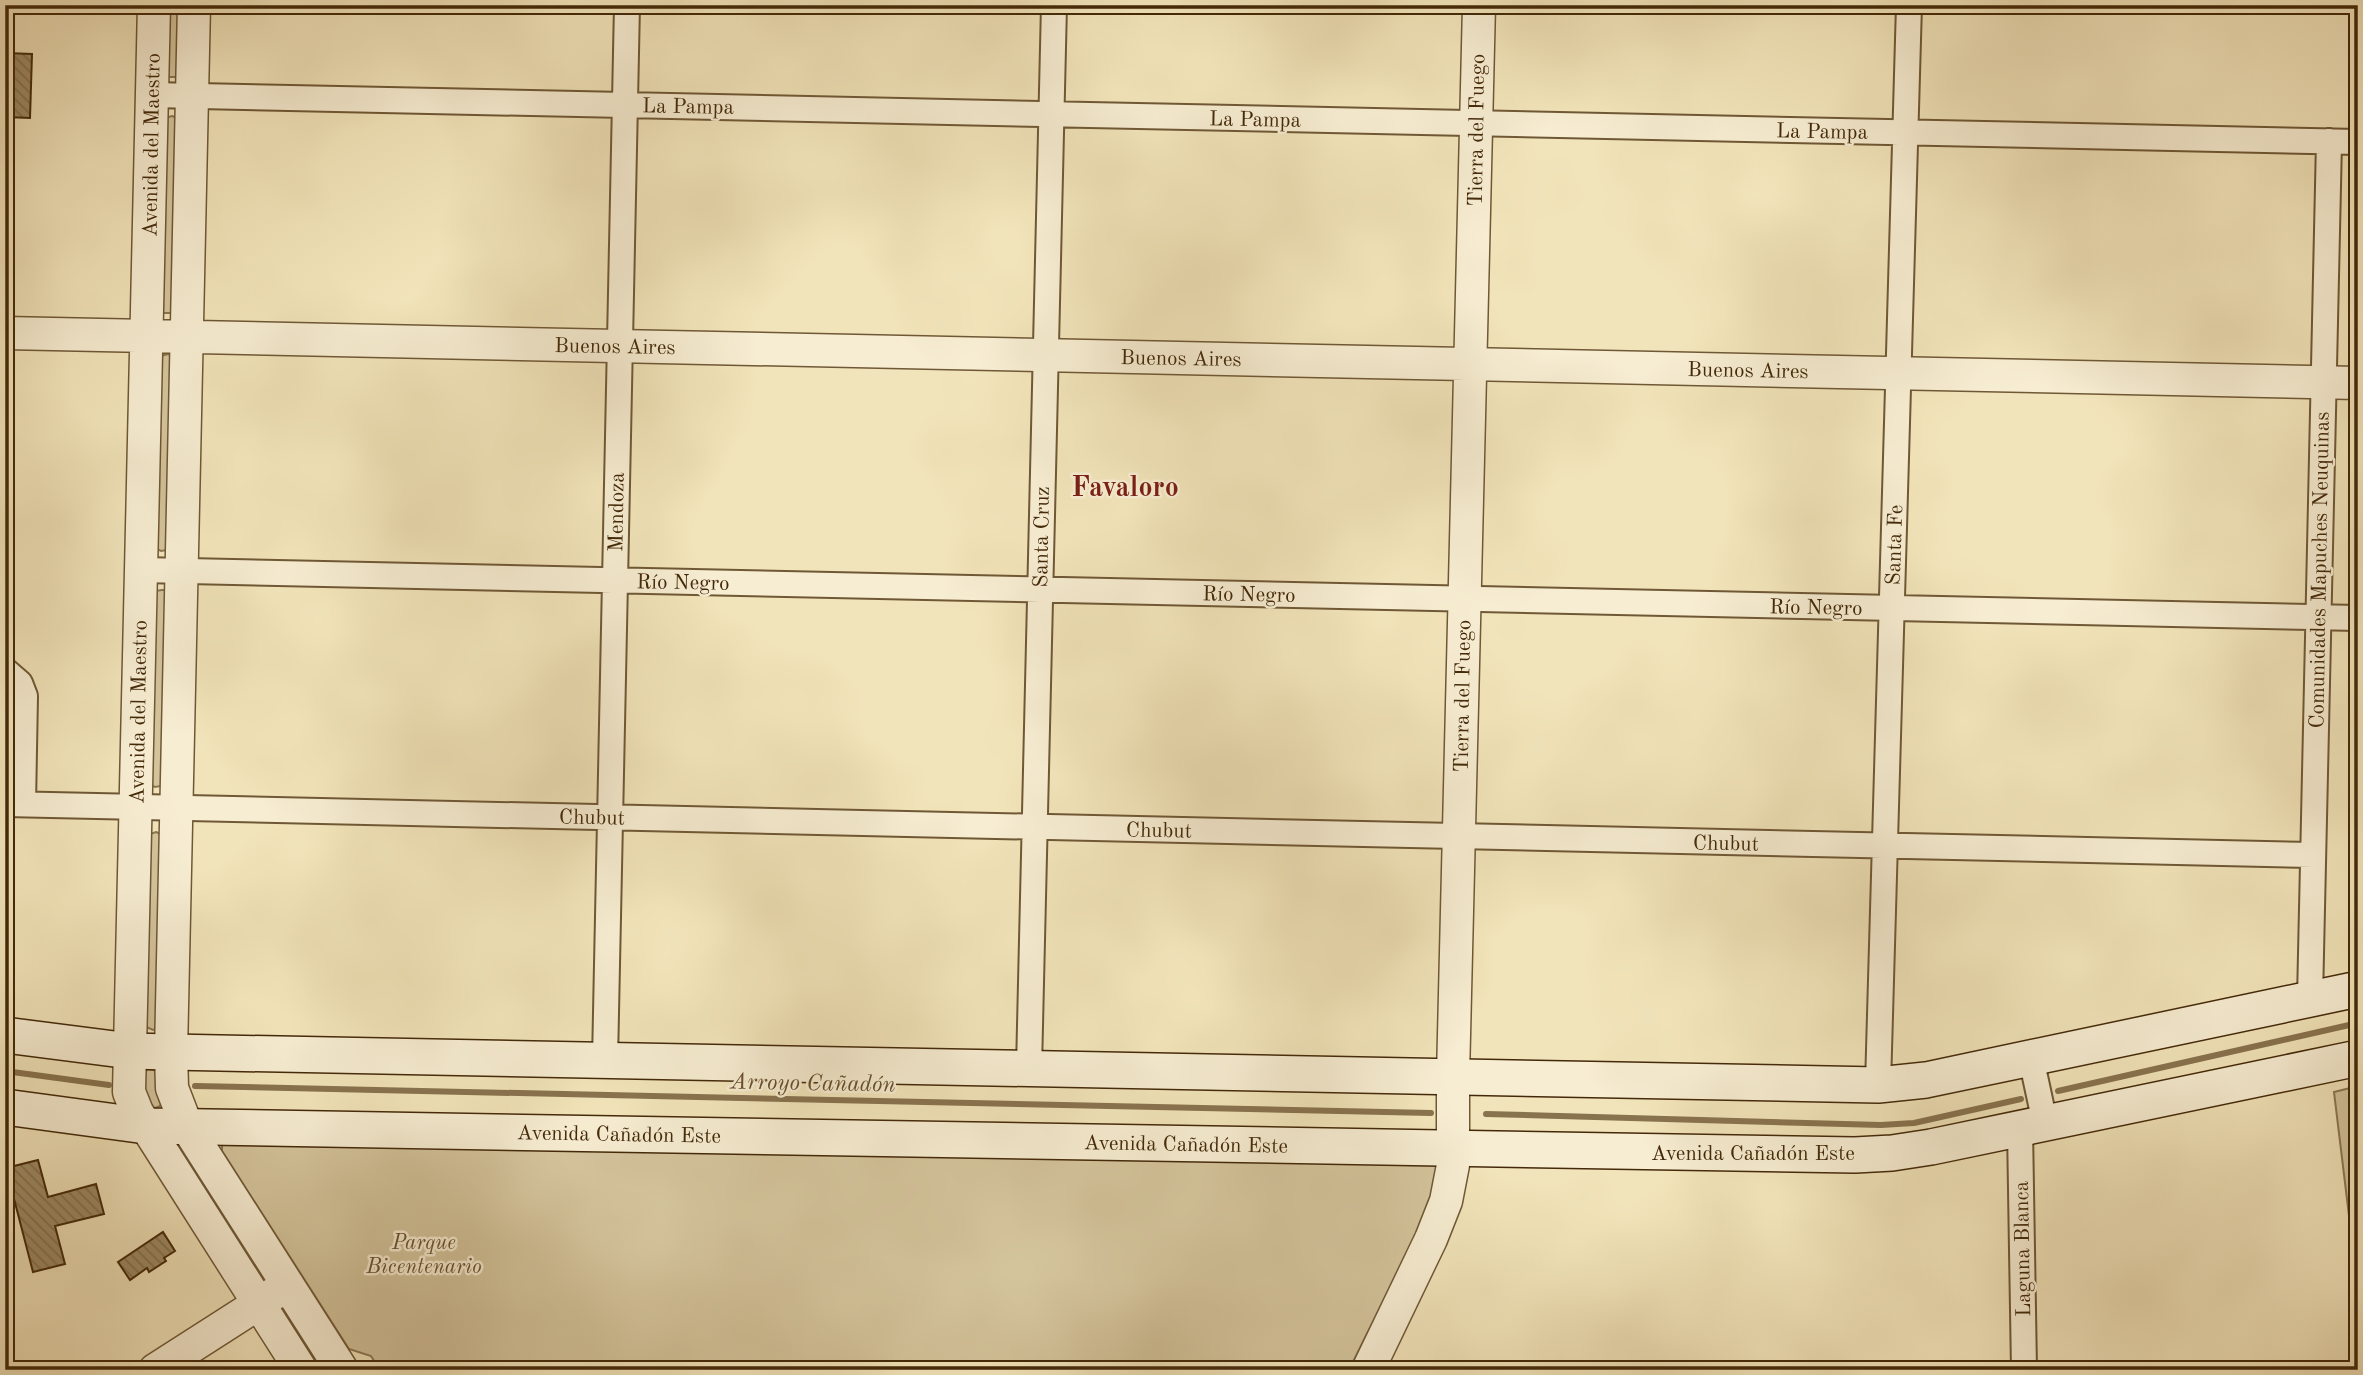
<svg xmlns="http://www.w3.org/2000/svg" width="2363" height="1375" viewBox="0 0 2363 1375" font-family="'Old Standard TT',serif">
<defs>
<pattern id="building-back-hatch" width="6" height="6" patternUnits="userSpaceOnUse" patternTransform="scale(1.75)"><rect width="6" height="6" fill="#9e8a65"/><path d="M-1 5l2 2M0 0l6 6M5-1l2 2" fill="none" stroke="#827151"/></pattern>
</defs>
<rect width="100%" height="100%" fill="#f2e4ba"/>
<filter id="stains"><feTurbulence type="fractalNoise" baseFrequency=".00286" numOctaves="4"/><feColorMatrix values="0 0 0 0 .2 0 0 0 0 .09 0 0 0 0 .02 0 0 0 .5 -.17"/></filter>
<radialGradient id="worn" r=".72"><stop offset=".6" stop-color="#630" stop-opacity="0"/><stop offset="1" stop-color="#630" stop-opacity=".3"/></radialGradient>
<path fill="#d4c49c" stroke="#8c7652" stroke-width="2" d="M164,5h20l-7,72h-9z
M172,116l7,3 -7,194h-10l3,-195z
M168,354l3,1 -4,195 -6,1 -6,-3 6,-192z
M162,590h4l-5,196 -6,1 -5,-3 5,-193z
M156,832l7,3 -5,192 -5,3 -9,-4 6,-192z
M148,1069l10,2 5,31c-4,7 -10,7 -16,4l-4,-32z
M2358,1086v204l-24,-198z
M222,1143l1213,20 4,11 -15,45 -75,151h-969l-9,-14 -22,-7 -127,-198z
M289,1314l45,56h-24l-27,-52z"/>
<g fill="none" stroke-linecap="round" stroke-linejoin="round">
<path stroke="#88734f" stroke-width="6" d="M5,1071l104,14
M195,1086l1236,27
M2058,1091l300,-68
M1486,1114l395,11 33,-2 107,-24"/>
</g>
<path fill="url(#building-back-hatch)" stroke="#432909" stroke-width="2" d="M5,53l27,1 -2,64 -25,-1z
M38,1160l10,37 48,-13 8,30 -49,12 10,38 -32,8 -27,-104z
M163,1232l12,19 -11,7 2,3 -17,11 -2,-4 -17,12 -12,-18z"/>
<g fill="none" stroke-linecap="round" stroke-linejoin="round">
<g stroke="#6f5835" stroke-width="28">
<path id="minor" d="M152,95l2206,47
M141,570l2217,48
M5,670l15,13 5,13 -2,108
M5,804l2308,51
M2310,999l19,-858
M2031,1058l14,65
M605,1061l22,-1056
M1029,1068l25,-1063
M1878,1085l31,-1080
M2020,1129l4,241"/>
</g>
<g stroke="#6f5835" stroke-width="35">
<path id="tertiary" d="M154,5l-25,1087 8,20 164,258
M194,5l-23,1047 1,36 15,39 155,243
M5,333l2353,50
M155,1370l120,-77
M1368,1370l63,-131 15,-38 7,-36v-89l26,-1071"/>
</g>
<g stroke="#432909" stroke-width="38">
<path id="secondary" d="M5,1035l125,16 41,1 1707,33 48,-5 432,-91
M5,1107l141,19 1709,29 37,-2 39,-6 427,-89"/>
</g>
<use href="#minor" stroke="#f7edd2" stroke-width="24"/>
<use href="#tertiary" stroke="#f7edd2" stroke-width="32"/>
<use href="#secondary" stroke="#f7edd2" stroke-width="35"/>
</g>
<g text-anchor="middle" stroke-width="5" stroke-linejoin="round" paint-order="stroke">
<g font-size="21" fill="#432909" stroke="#f7edd2">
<text transform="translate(688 106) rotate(1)" y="7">La Pampa</text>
<text transform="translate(1255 119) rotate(1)" y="7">La Pampa</text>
<text transform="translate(1476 130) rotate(-89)" y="7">Tierra del Fuego</text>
<text transform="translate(1822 131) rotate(1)" y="7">La Pampa</text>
<text transform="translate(151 145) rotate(-89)" y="7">Avenida del Maestro</text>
<text transform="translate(615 346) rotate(1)" y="7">Buenos Aires</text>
<text transform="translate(1181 358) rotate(1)" y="7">Buenos Aires</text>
<text transform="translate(1748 370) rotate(1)" y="7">Buenos Aires</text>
<text transform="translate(616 512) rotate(-89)" y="7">Mendoza</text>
<text transform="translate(1041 537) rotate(-89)" y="7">Santa Cruz</text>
<text transform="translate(1894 545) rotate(-88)" y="7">Santa Fe</text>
<text transform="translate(2319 570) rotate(-89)" y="7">Comunidades Mapuches Neuquinas</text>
<text transform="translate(683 582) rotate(1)" y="7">Río Negro</text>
<text transform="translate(1249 594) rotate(1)" y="7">Río Negro</text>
<text transform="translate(1816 607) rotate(1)" y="7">Río Negro</text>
<text transform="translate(1462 696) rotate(-89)" y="7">Tierra del Fuego</text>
<text transform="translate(138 712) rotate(-89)" y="7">Avenida del Maestro</text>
<text transform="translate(592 817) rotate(1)" y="7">Chubut</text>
<text transform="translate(1159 830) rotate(1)" y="7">Chubut</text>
<text transform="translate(1726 843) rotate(1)" y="7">Chubut</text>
<text transform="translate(619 1134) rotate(1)" y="7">Avenida Cañadón Este</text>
<text transform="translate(1186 1144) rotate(1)" y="7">Avenida Cañadón Este</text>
<text x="1753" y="1160">Avenida Cañadón Este</text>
<text transform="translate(2022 1249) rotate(-91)" y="7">Laguna Blanca</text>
</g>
<g font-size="21" font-style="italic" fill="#67502e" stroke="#f7edd2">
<text x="424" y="1249">Parque<tspan x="424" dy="24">Bicentenario</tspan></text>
</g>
<g font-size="23" font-style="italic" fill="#664e2c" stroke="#f7edd2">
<text transform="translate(813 1082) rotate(1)" y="8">Arroyo Cañadón</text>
</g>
<g font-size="28" font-weight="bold" fill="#7a1f14" stroke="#f7edd2">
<text x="1125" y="496">Favaloro</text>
</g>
</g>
<rect width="2363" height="1375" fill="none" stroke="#f2e4ba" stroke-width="28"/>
<rect x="7" y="7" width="2349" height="1361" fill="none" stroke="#432909" stroke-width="3.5"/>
<rect x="14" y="14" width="2335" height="1347" fill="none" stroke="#432909" stroke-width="2"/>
<rect width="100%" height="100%" filter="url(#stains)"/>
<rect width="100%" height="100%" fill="url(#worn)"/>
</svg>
